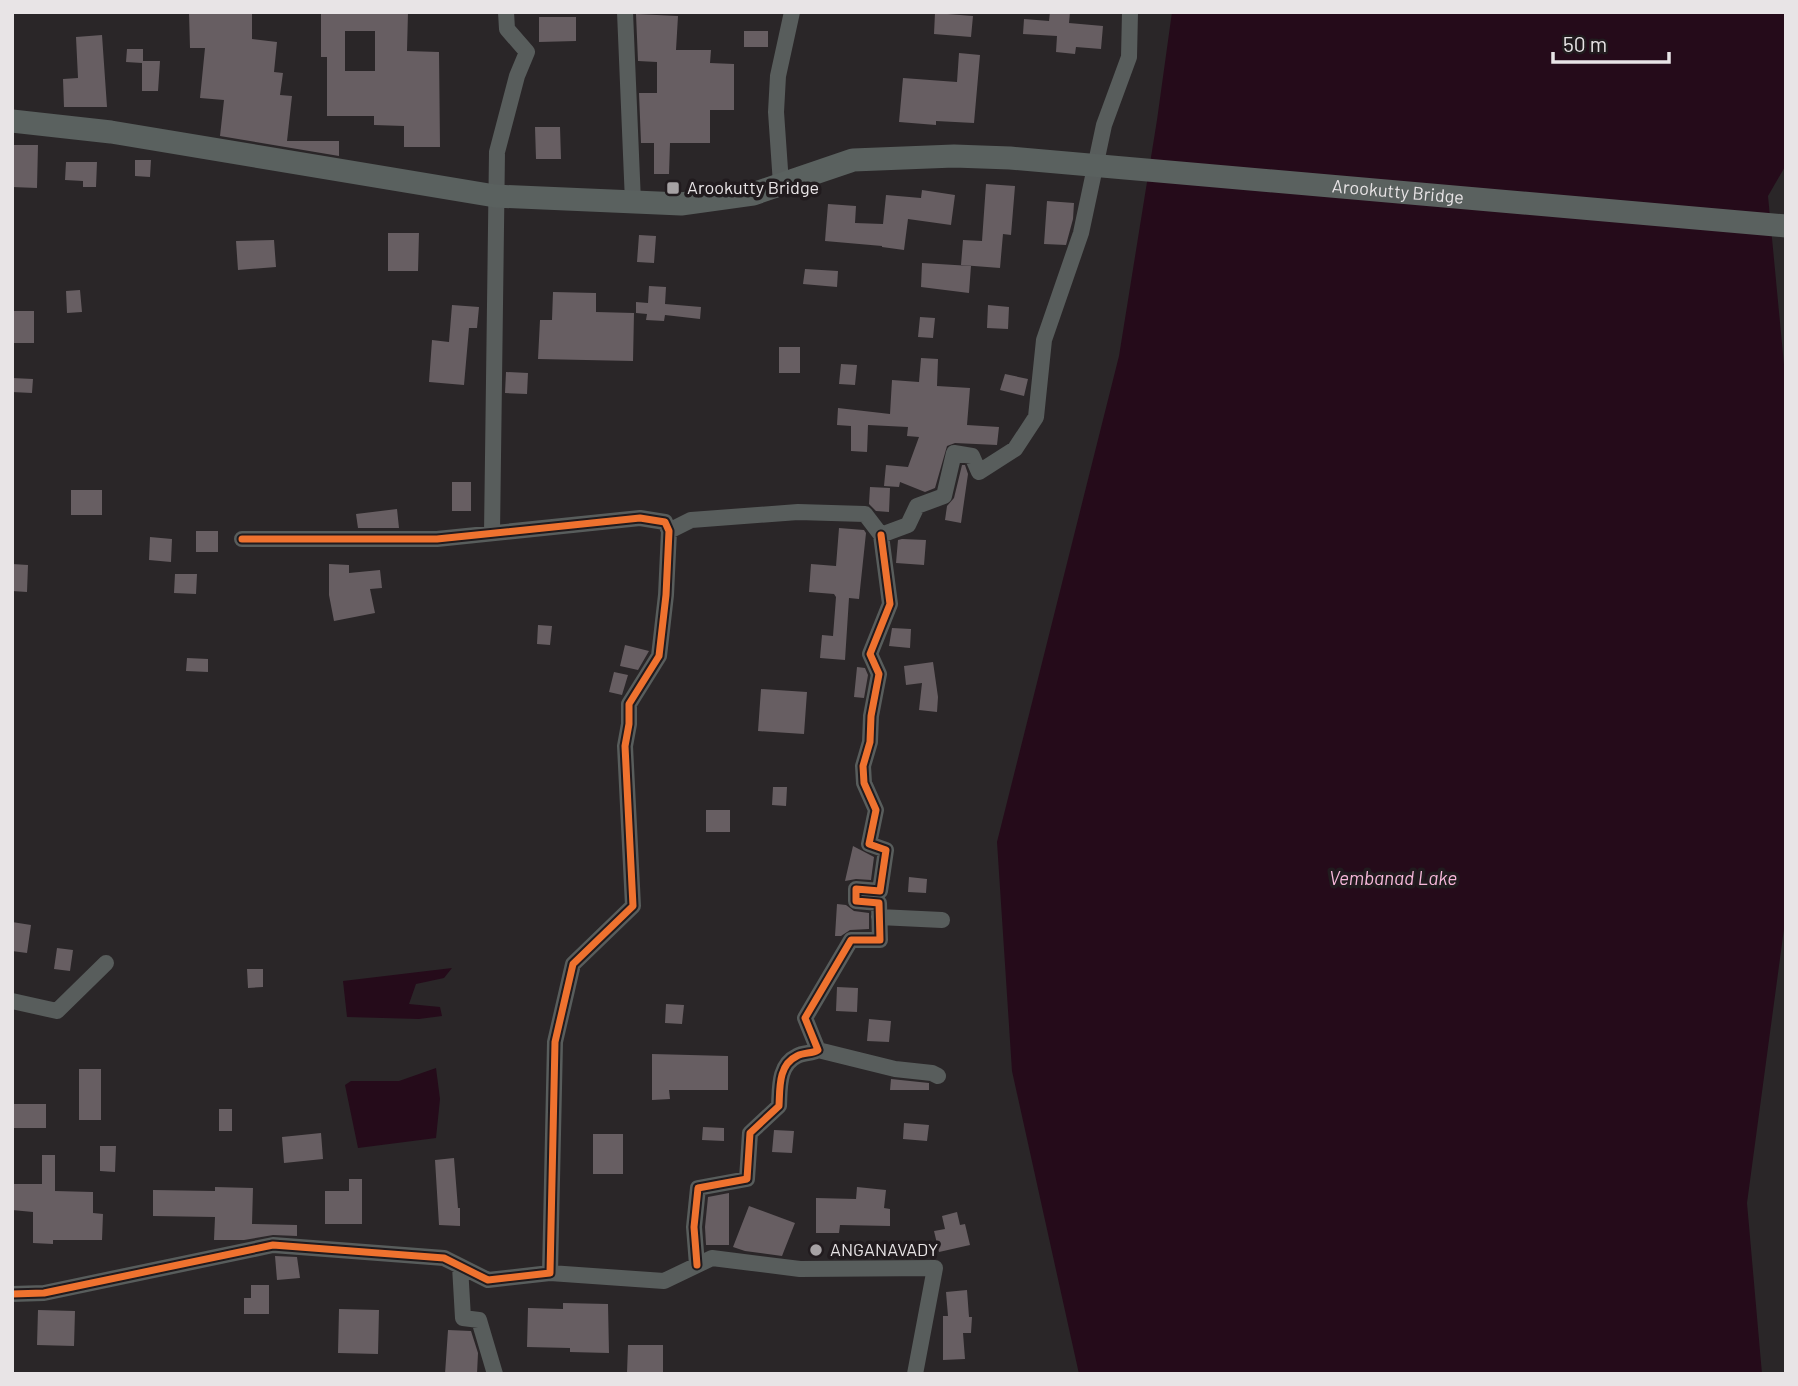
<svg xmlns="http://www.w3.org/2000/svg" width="1798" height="1386" viewBox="0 0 1798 1386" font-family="Barlow,sans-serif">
<rect width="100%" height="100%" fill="#2a2628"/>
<path fill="#250b1a" d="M1172,12h614v153l-18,31 18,190v528l-39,289 15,171h-683l-67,-303 -15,-229 122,-486 38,-236z
M452,968l-8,10 -28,6 -7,20 31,3 2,9 -23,3 -72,-2 -4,-36z
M436,1068l4,31 -4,39 -78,10 -13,-63 6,-4h48z"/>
<path fill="#675e62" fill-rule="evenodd" d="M189,12h63v27l25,3 -3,30 9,1 -3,22 12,1 -5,45h52v15l-119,-20 4,-36 -24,-2 5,-50h-15z
M321,12h87l-1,39 32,1 1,95h-36v-21l-30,-1v-9h-47v-59h-6zM345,31h30v40h-30z
M1050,12h20l-1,11 34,3 -2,23 -25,-2 -1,7 -19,-2 1,-16 -34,-2 1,-15 25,2z
M935,13l38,3 -2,21 -37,-3z
M636,14l42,2 -2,34h35l-1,13 24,1v46h-24v33h-40l-1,31h-15v-31h-13l-2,-50h18v-31l-19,-1z
M539,17h37v24l-37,1z
M744,31h24v16h-24z
M102,35l5,72h-43l-1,-28 15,-1 -2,-41z
M127,49h16v12h17l-2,30h-16v-28l-16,-1z
M959,53l21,2 -6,68 -38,-2v4l-37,-3 4,-44 54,4z
M535,127h25l1,32h-25z
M12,145h26l-1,43 -25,-1z
M135,160h16l-1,17 -15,-1z
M66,162h31l-1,25h-13v-6l-18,-1z
M986,184l29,2 -4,49 -8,-1 -3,34 -39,-3 2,-25 19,1z
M922,190l33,5 -4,30 -43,-6 -4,31 -22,-3v-1l-57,-5 3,-37 28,2 -1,17 28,1 3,-29 35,3z
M1047,201l27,2 -1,16 -7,26 -22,-1z
M388,233h31l-1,38h-30z
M639,235l17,1 -2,27 -17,-1z
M274,240l2,27 -38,3 -2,-29z
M922,263l49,3 -2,27 -48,-6z
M805,269l33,2 -1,16 -34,-3z
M649,286l17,1 -1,17 36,3 -1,12 -35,-4 -1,6 -18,-1 1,-6 -11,-1v-11l12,1z
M80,290l2,22 -15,1 -1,-22z
M553,292l43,1v19l38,1 -1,48 -95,-2 2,-39h12z
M452,305l27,2 -2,21h-8l-5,57 -35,-3 3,-42 17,2z
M988,305l21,2 -1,22 -21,-1z
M12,311h22v32h-22z
M920,317l15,1 -2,20 -15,-1z
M779,347h21v26h-21z
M921,358l17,1 -1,27 33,2 -3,37 32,2 -2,18 -42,-2 -8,3 -12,42 -10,4 -25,-10 -1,5 -15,-1 2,-21 22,2 11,-30 -12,-1 1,-9 -40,-2 -1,27 -16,-1v-25l-14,-1 1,-17 52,6 2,-34 27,2z
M841,364l16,1 -2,20 -16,-1z
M506,372l22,1 -1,21 -22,-1z
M1005,374l23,5 -4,17 -24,-6z
M12,378l21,1 -1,14 -20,-1z
M962,465h3l3,9 -7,49 -16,-3 2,-14 7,-8z
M452,482h19v29h-19z
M870,487l20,1 -1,24 -13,-1 -7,-7z
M71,490h31v25h-31z
M397,509l2,19h-41l-2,-14z
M839,528l25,2 2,3 -7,66 -10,-1 -4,62 -25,-2 2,-23 11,1 3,-39 -2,-3 -25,-2 2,-28 25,2z
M196,531h22v21h-22z
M150,537l22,2 -1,23 -22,-2z
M902,539l24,1 -2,25 -28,-2 2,-23z
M12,564l16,1 -1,27 -15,-1z
M329,564l20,1v8l31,-3 2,18 -12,1 5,24 -41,8 -5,-26z
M175,574h22l-1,20 -22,-1z
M538,625l14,1 -2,19 -13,-1z
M892,628l19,1 -1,19 -21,-2z
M625,645l24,6 -11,19 -18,-4z
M187,658l21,1v13l-22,-1z
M933,662l5,35 -1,15 -18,-2 3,-27 -16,2 -2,-19z
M857,667l8,1 3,7 -4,23 -10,-1z
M614,672l14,3 -6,20 -13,-3z
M761,689l46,3 -3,42 -46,-3z
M773,787h14l-1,19 -14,-1z
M706,810h24v22h-24z
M853,846l21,11 -3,23 -15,-1 -11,2z
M909,877l18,2 -1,14 -18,-1z
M837,904l9,1 8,6 15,2v16l-19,1 -9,6h-6z
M12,922l19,3 -4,28 -15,-2z
M57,948l16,2 -3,21 -16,-2z
M247,969h16v18l-15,1z
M837,987l21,1 -1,24 -21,-1z
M666,1004l18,1 -2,19 -17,-1z
M869,1019l22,2 -2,21 -22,-1z
M652,1054l76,2v34h-59l1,9 -18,1z
M79,1069h22v51h-22z
M891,1079l38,4v7h-39z
M12,1104h34v24h-34z
M219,1109h13v22h-13z
M904,1123l25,2 -2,16 -24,-2z
M703,1127l21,1v13l-22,-1z
M774,1130l20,1 -2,22 -20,-1z
M321,1133l2,26 -39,4 -2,-26z
M593,1134h30v40h-30z
M100,1146h16l-1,26 -15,-1z
M42,1155h13v36l38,1v21l10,1 -1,26h-49v4l-20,-1v-31l-21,-2v-26h30z
M454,1158l4,50h2v18l-21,-1 -4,-65z
M349,1179h13v45h-37v-33h24z
M215,1187l38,1 -1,36 45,1v11l-24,-1 -29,5h-30l1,-23 -62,-1v-26l62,1z
M857,1187l29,3 -2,18 6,1v17l-50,-1 -1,8h-23v-35l40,1z
M729,1193v52h-23l-1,-18 3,-30z
M749,1206l46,17 -13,33 -37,-5 -12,-4z
M957,1212l3,13 5,-1 5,21 -31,7 -5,-21 11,-2 -3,-13z
M275,1256l22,1 3,21 -23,2z
M251,1285h18v29h-25v-16h7z
M967,1290l2,27h3l-1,16h-8l2,26 -22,1v-44h5l-2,-24z
M563,1303l45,1 1,49 -39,-1v-4l-43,-1 1,-39 35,1z
M339,1309l40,1 -1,44 -40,-1z
M38,1310l37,1 -1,35 -37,-1z
M448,1330l23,1 7,22 -1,21h-32z
M628,1345h35v28h-36z"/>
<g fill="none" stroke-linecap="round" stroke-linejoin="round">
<path stroke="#585d5c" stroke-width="16" d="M625,12l8,190
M781,184l-5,-72 2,-36 14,-64
M669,531l22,-11 107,-8 67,2 16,21 27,-10 9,-19 27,-10 10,-43 18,3 7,16 36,-23 21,-32 8,-77 37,-107 23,-108 25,-68 1,-45
M492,533l5,-381 20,-76 10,-24 -20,-23 -1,-17
M879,917l63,3
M12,1001l45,10 49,-48
M818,1050l77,19 37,4 6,3
M697,1265l-3,-38 4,-39 49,-9 3,-46 29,-27c1,-18 -1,-41 18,-50 7,-4 15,-2 21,-6l-13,-32 46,-78h29l-1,-37 -23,-2v-12l24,2 6,-41 -17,-6 7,-34 -12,-27 -1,-17 7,-24 1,-26 8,-42 -9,-20 20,-50 -9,-69
M460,1266l3,52 16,2 16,54
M550,1273l114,8 48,-23 88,11 135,-1 -20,106
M12,1294l32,-1 229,-48 171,13 44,22 62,-7 5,-231 18,-78 60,-58 -8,-160 4,-22v-20l30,-48 7,-61 3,-64 -4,-9 -25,-4 -203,21h-195"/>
<path stroke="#5a615f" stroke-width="23" id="s1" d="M12,121l99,11 384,64 186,8 72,-10 100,-34 101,-4 56,2 776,68"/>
<g stroke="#211b1e" stroke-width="11">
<path id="cycleway" d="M697,1265l-3,-38 4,-39 49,-9 3,-46 29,-27c1,-18 -1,-41 18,-50 7,-4 15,-2 21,-6l-13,-32 46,-78h29l-1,-37 -23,-2v-12l24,2 6,-41 -17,-6 7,-34 -12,-27 -1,-17 7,-24 1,-26 8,-42 -9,-20 20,-50 -9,-69
M12,1294l32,-1 229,-48 171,13 44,22 62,-7 5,-231 18,-78 60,-58 -8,-160 4,-22v-20l30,-48 7,-61 3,-64 -4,-9 -25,-4 -203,21h-195"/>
</g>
<use href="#cycleway" stroke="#ef722f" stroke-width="7"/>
</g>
<g fill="#a6a2a4" stroke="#211b1e" stroke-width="2.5">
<rect x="666" y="181" width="14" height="14" rx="3.5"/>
<circle cx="816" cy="1250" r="7"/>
</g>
<g text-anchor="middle" stroke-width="7" stroke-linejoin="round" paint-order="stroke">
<g font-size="18" fill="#e8e4e6" stroke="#211b1e" text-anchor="start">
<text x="687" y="194">Arookutty Bridge</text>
<text x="830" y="1256">ANGANAVADY</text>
</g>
<g font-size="18" fill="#e8e4e6" stroke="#211b1e">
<text dy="6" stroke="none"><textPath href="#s1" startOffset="1400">Arookutty Bridge</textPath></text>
</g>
<g font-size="19" font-style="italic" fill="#f7b8da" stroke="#211b1e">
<text x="1393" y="885">Vembanad Lake</text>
</g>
</g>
<rect width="1798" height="1386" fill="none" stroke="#e8e4e6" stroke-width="28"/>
<path d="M1553 52v10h116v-10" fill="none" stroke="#e8e4e6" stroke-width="3.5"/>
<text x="1563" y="52" font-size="21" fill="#e8e4e6" stroke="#211b1e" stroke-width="5" paint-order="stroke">50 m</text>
</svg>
